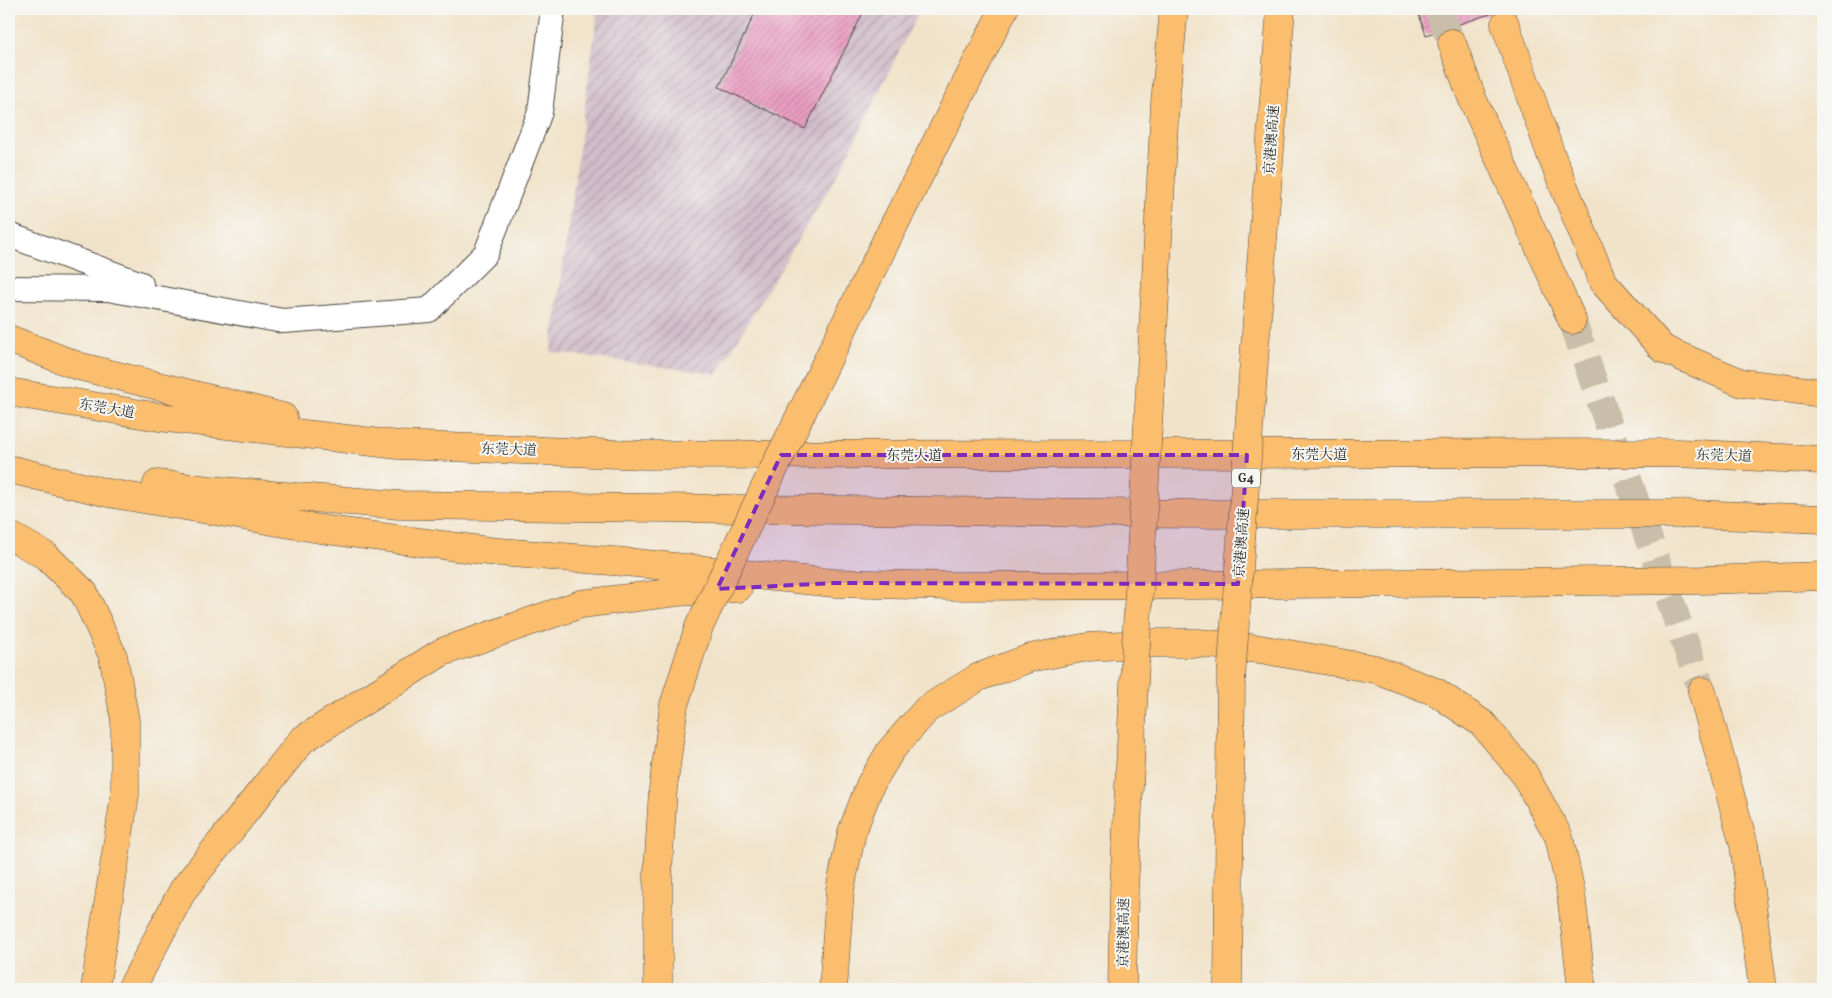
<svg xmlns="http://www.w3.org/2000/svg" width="1832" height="998" viewBox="0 0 1832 998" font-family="Vollkorn,'Noto Serif SC',serif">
<defs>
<pattern id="industrial-furrows" width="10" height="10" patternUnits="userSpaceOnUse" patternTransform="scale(1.25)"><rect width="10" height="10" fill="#d1bdc9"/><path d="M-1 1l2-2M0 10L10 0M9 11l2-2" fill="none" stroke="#aa9aa3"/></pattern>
<pattern id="building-hatch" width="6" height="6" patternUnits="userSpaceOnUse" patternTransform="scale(1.25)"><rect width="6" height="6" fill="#eb9ec2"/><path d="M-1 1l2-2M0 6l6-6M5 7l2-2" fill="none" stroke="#bf819e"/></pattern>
</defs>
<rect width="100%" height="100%" fill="#f6f6f2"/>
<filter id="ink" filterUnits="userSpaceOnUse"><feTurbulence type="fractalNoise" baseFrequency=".02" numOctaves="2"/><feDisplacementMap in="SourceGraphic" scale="10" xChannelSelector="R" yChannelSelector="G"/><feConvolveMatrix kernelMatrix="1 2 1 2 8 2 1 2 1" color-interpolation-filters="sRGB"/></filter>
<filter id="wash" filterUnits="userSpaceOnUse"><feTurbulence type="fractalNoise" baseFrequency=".0096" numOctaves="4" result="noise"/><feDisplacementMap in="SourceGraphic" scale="20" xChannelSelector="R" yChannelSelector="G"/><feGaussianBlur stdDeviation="1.12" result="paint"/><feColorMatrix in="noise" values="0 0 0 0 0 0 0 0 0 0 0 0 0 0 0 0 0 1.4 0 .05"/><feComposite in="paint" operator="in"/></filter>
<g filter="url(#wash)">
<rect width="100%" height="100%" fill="#f1e3c9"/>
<path fill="url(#industrial-furrows)" d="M598,9h322l-79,160 -124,205 -166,-22z"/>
<g id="blocks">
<path fill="url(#building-hatch)" d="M757,9h108l-60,120 -86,-42z
M1417,9h88l-79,26z"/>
</g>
</g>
<g filter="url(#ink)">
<use href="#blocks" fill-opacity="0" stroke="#494743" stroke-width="1"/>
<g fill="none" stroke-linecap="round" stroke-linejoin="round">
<path stroke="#c9bea9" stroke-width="28" stroke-dasharray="28 14" stroke-linecap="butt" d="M1438,9l14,34
M1572,320l130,371"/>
<g stroke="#494743" stroke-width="26">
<path id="street" d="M9,235l132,49
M9,288l99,1 175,32 146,-11 57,-57 54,-141 13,-103"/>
</g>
<g stroke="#494743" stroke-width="29">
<path id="highway" d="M1505,24l46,131 52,127 60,67 79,34 81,10
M1452,43l20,55 100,222
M888,237l116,-228
M1156,278l9,-175 9,-94
M1260,278l21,-269
M9,339l69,27 205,51
M9,392l150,25 239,28 245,10 1035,-2 145,7
M9,469l99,24 212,36 168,22 148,12 198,20 119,3 241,-1 509,-5 120,-4
M157,484l53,6 189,15 796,9h493l135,5
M9,535l37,21 38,37 29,63 12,64v75l-30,194
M1702,691l42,154 19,144
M658,872v117
M131,989l52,-99 119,-150 140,-88 139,-48 96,-12 61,-4
M833,989l7,-99 12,-58 18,-47 21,-35 36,-41 52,-32 51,-19 58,-11 67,-4h43l62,6 115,20 61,23 47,32 40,48 36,65 12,56 11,96
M1122,989l2,-99 11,-227
M1228,989l3,-310"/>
</g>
<use href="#street" stroke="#fff" stroke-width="24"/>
<use href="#highway" stroke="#fbbd6e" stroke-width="28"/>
<g stroke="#494743" stroke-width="29" stroke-linecap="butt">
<path id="highway-bridge" d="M1135,663l21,-385
M1231,679l29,-401
M658,872l5,-83 11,-84 25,-78 69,-146 120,-244"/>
</g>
<use href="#highway-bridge" stroke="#fbbd6e" stroke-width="28"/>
</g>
</g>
<path fill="#7b2cbf" fill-opacity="0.2" stroke="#7b2cbf" stroke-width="4" stroke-dasharray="10 6" stroke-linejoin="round" d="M781,455h466l-9,129 -404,-1 -117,6z"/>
<g text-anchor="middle" stroke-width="4" stroke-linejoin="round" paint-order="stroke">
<rect fill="#f6f6f2" stroke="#686867" stroke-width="1" x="1232" y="468.5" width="28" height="19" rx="4"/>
<g font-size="12" font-weight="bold" fill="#2b2b2b">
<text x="1246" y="482">G4</text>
</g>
<g font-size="14" fill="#2b2b2b" stroke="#f6f6f2">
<text transform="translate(1271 140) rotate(-86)" y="5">京港澳高速</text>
<text transform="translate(107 408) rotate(10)" y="5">东莞大道</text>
<text transform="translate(509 449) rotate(2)" y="5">东莞大道</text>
<text x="1319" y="459">东莞大道</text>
<text x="914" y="460">东莞大道</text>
<text transform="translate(1724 455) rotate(2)" y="5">东莞大道</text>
<text transform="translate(1241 543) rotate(-86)" y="5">京港澳高速</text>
<text transform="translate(1123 933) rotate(-89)" y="5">京港澳高速</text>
</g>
</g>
<rect width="1832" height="998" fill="none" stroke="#f6f6f2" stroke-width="30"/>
</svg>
